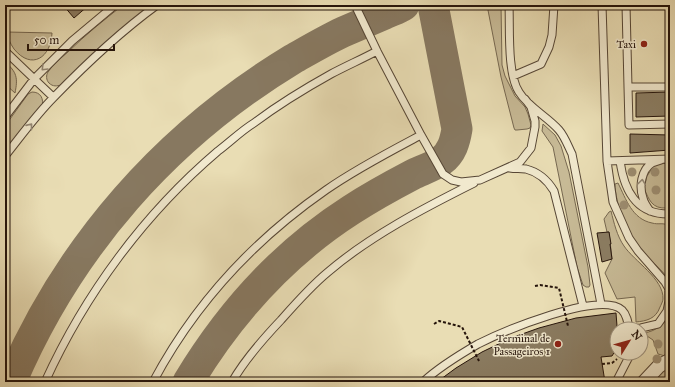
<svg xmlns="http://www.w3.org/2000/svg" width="675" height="387" viewBox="0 0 675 387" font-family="'IM FELL Great Primer',serif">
<rect width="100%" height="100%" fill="#e9ddb4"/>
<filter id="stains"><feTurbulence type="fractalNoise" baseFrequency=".005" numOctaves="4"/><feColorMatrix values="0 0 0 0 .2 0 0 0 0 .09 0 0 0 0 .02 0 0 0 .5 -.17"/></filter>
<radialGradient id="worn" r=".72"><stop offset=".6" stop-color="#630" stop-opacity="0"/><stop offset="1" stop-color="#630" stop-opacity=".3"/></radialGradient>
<path fill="#c8bb97" stroke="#766851" d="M123,5h29c-33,24 -62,52 -91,80 -4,1 -8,2 -12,-2 -3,-3 -3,-8 -1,-11 5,-8 13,-14 20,-20 17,-17 36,-32 55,-47z
M487,5h14l1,60 3,11 10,20 10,11 3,7 3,11 -1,3 -3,1 -10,1h-2l-1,-2 -13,-51z
M7,32l45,1c-1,24 -20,38 -38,16 -4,-6 -6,-10 -7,-17z
M5,62c12,10 13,16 10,31l-10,-9z
M32,92c9,0 12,7 10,15l-37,43v-24l23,-32z
M543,124l12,11 6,11 8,26 19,95 2,18 -1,2h-3l-3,-2 -6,-18 -24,-120 -11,-16z
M670,163v16h-2l-1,29c-15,1 -18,-8 -23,-20l3,-12 8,-12z
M618,183c8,16 14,36 34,40 7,2 11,-1 18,3v55c-9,-13 -22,-22 -32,-34 -11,-13 -23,-45 -23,-63z
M611,211c3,12 6,25 13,35 10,15 40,33 39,53 0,2 -2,6 -3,8 -4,12 -14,14 -24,15l-1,-25 -18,2 -12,-26 7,-14 -3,-27h-2l-3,-13 5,-7z
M670,315v38l-5,3 -7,-2 -5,-14 -6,-4 -3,1v-4c12,-2 19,-8 26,-18z
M670,365v17h-20z"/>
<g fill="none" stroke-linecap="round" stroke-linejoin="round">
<path stroke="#877860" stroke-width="31" d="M11,382c58,-136 155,-246 282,-323 16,-9 33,-19 50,-27 14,-6 28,-12 42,-18 6,-3 13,-5 19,-9
M188,382c41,-68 96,-129 163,-172 20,-13 40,-24 61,-35 8,-4 22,-9 29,-14 11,-8 14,-20 16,-32l-24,-124"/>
</g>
<path fill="#8b7d63" stroke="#25140b" d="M63,5h26l-15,13z
M670,92v24l-34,1v-24z
M630,134l40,1v15l-40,3z
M609,232l2,12h-1l2,15 -10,3 -5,-29z
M616,313l1,13v22l-5,8 -11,1 4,25h-168l19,-14 26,-16 29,-14 28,-10 37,-10z"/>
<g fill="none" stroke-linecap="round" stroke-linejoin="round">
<g stroke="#564635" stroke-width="9">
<path id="lane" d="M355,5l22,46 44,84 22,39 9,6 9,2 19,-2 40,-18 11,-14 4,-21v-6l-4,-14 -6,-8
M509,5c1,23 -2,69 10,87 9,15 29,25 40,38 6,7 9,16 13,24l29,150
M602,5l5,156 6,41 16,36 9,13 27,31 4,7v12l-2,10 -9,13 -17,4 -9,1
M626,5l2,82h42
M5,51l48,46
M513,76l28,-12 8,-17 3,-12 2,-30
M628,87l1,38 41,-1
M5,117l29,-38 38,-38 43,-36
M5,156c16,-20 31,-41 49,-59 32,-33 66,-65 103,-92
M607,161l63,-2
M620,161c4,29 16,54 50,53
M510,168c5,1 11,0 16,1 12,3 22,12 28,22l29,115
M650,211c-3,-4 -6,-8 -7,-13 -4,-11 -2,-28 9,-35 3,-1 6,-2 9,-3
M45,382c40,-88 99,-168 173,-231 12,-9 23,-20 36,-28 24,-18 50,-34 77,-49 15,-8 31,-15 46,-23
M153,382c41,-77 101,-142 173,-192 30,-21 63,-38 95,-55
M232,382c13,-23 31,-43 49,-62 15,-17 30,-34 47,-48 42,-36 96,-64 146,-89
M423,382c16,-15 36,-27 55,-38 24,-12 122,-54 144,-34 5,5 6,12 7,19
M616,382l15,-29"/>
</g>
<g stroke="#564635" stroke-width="15">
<path id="street" d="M644,382l15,-16 11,-6"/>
</g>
<path stroke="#25140b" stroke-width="2" stroke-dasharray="3 2" stroke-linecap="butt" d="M602,364l10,-1 5,-4"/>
<use href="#lane" stroke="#f1e9ce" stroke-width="7"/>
<use href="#street" stroke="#f1e9ce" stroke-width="13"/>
<path stroke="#25140b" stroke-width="2" stroke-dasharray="3 2" stroke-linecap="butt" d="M535,286l5,-1 19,3 9,38
M434,324l5,-3 23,6 17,34"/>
</g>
<g fill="#9d8e72">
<circle cx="632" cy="172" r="4.5"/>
<circle cx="655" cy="172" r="4.5"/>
<circle cx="656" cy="190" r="4.5"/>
<circle cx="624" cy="205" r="4.5"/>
<circle cx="658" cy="344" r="4.5"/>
<circle cx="657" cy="359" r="4.5"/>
</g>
<defs><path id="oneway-chevron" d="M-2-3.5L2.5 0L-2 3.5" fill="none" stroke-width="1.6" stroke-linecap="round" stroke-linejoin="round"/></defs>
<g stroke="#958976">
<use href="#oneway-chevron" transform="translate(44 68) rotate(135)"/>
<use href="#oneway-chevron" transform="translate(30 126) rotate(-51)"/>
<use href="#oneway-chevron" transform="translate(642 182) rotate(-83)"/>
</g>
<g fill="#8f2418" stroke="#f1e9ce" stroke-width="1.5">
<circle cx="644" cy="44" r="4"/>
<circle cx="558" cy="344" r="4"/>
</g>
<g text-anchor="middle" stroke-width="3" stroke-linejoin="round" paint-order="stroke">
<g font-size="11" fill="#25140b" stroke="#f1e9ce" text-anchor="end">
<text x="636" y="48">Taxi</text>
<text x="550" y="342">Terminal de<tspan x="550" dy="13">Passageiros 1</tspan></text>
</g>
</g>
<rect width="675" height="387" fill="none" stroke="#e9ddb4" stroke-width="20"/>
<rect x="6" y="6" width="663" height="375" fill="none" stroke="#25140b" stroke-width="2"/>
<rect x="10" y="10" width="655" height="367" fill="none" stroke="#25140b"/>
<g transform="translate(629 341) rotate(53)"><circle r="19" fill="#f1e9ce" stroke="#9f9480"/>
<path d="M0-3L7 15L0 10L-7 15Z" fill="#8f2418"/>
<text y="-6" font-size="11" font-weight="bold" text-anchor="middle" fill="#25140b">N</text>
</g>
<path d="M28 44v6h86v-6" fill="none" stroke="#25140b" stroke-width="2"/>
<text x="34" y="44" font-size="12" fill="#25140b" stroke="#f1e9ce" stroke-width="3" paint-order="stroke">50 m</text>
<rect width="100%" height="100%" filter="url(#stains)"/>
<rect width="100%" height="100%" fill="url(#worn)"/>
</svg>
